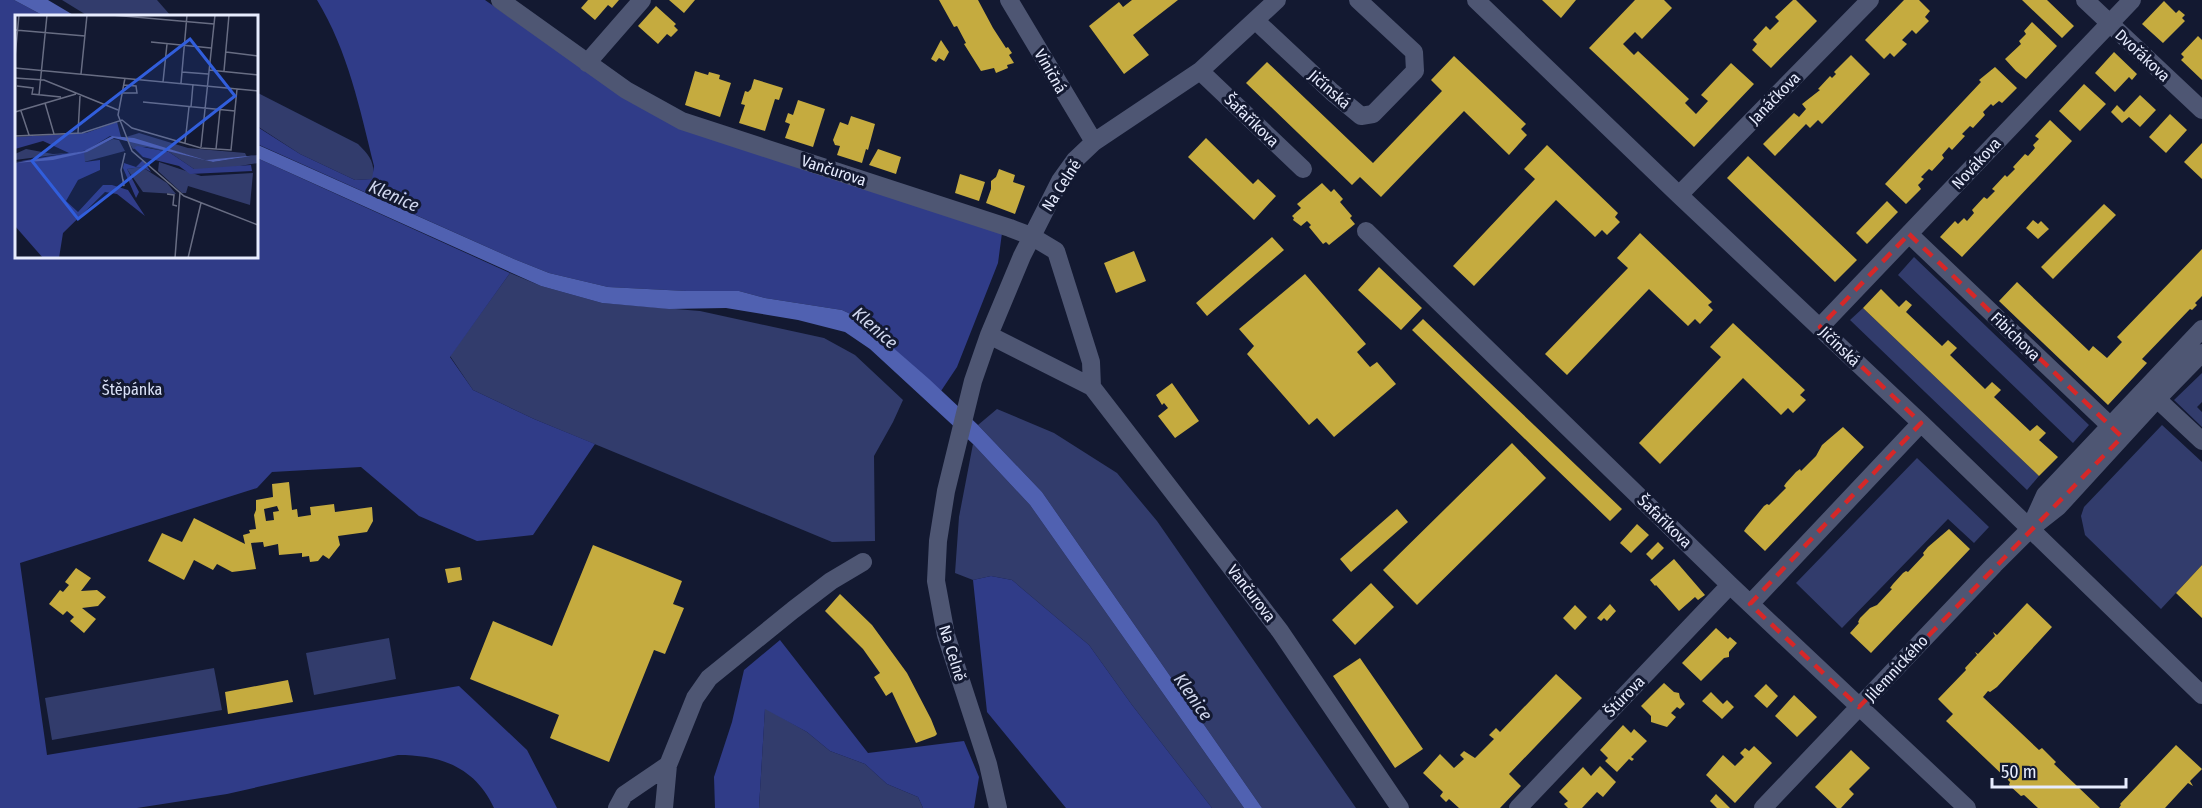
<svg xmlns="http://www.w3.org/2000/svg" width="2202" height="808" viewBox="0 0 2202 808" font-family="'Fira Sans Condensed',sans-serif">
<rect width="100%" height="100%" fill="#131931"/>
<path fill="#323c6c" d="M62,0h95l14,16h-83z
M256,92l102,52c12,12 17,18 15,35l-18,1 -55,-26 -43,-28z
M1914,257l175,168 -16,18 -175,-168z
M510,273l31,13 61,17 98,8 124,27 31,17 48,45 -10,22 -19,34 1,85 -43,1 -298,-123 -61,-29 -23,-34z
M1863,308l176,168 -12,14 -177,-170z
M2202,373v29l-5,5 5,5v15l-28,-27z
M997,409l57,24 63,40 40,48 199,287h-94l-220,-316 -64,-67z
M2162,425l40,37v103l-41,44 -76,-74 -4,-19 3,-9z
M973,444l57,61 214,303h-32l-80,-103 -43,-60 -77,-65 -21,-4 -18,4 -18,-7 4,-56z
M1917,458l72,69 -15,16 -26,-24 -106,109 -46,-45z
M389,638l7,41 -82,16 -8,-42z
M214,668l8,42 -170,30 -7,-42z
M765,708l42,24 23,19 35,13 22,20 31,13 5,11h-164z"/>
<path fill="#303c88" d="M0,0h14l30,16h-28v240h240l1,-98 253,115 -60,84 23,33 61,29 61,25 -62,91 -56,6 -58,-25 -58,-49 -89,5 -15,16 -237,75 27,192 412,-69 68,64 30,58h-63c-19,-41 -53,-53 -96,-53l-171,39 -90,14h-137z
M317,0h168l132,92 385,141 -4,30 -41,104 -16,24 -82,-73 -17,-8 -77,-12 -26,-7h-53l-78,-4 -59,-14 -35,-14 -257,-115 -1,-18 44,28 55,26 17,-1 2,-13c-14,-57 -26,-115 -57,-166z
M991,576l21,4 77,65 43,60 80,103h-146l-79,-96 -14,-132z
M780,640l88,113 96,-12 15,36 -5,31h-51l-5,-11 -31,-13 -22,-20 -35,-13 -23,-19 -42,-23 -6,99h-44l-1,-31 18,-55 12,-52z"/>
<path fill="#5061b1" d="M14,0h34l27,16h-31z
M256,144l258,115 35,14 59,14 78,4h53l26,7 77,12 17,8 70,61 49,46 64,67 220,316h-18l-214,-303 -57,-61 -103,-95 -25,-17 -47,-12 -72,-12 -57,1 -67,-6 -61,-17 -284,-128z"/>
<path fill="#c5ab3f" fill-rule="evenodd" d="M588,0h31l-7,8 -4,-3 -13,15 -14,-12z
M669,0h26l-11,13z
M939,0h39l15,28 13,20 2,-1 4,6 -3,2 5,8 -7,2 1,3 -12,5 -2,-5 -13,3 -17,-27 2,-1 -9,-17 -3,1z
M1132,0h46l-45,35 16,20 -25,19 -35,-48 30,-24 4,5z
M1542,0h34l-15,18z
M1635,0h29l8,8 -30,31 -7,-7 -12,12 11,11 4,-4 51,48 -4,4 11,11 12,-13 -7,-6 30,-32 23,21 -60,63 -105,-99z
M1793,0h3l21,21 -46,47 -19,-18 5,-6 -4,-4 13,-14 4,4 9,-9 -4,-4z
M1904,0h15l11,11 -5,6 4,4 -13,13 -4,-4 -10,10 5,4 -13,13 -4,-4 -6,6 -19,-19z
M2022,0h25l27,26 -12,12z
M2164,1l12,12 3,-3 6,5 -3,3 3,3 -22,22 -21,-19z
M656,6l20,18 -2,2 4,4 -7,7 -4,-3 -9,10 -20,-18z
M2032,22l25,24 -31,33 -10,-8 -11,-12 16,-15 -2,-3 7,-7 -2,-3z
M2198,36l4,4v40l-21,-20 3,-3 -3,-3z
M941,40l8,12 -5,9 -5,-3 -3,4 -5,-3z
M2114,52l23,22 -5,6 -3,-3 -14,15 -20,-19z
M1851,55l19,19 -48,50 -4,-4 -8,8 -4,-4 -31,32 -12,-12 31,-31 5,4 7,-8 -4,-5 18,-14 -2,-1 12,-13 2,2 4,-4 -2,-2z
M1454,56l72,68 -5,5 6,6 -18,20 -45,-44 -83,86 -21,-20 -8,8 -106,-102 21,-21 106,101 69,-72 -11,-11z
M1995,67l22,21 -15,15 -3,-2 -6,5 -2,-2 -8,8 2,3 -12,13 -3,-2 -8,8 3,2 -13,14 -3,-3 -7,8 2,3 -12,13 -3,-2 -8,8 3,2 -6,6 3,4 -15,15 -21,-20 96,-102 -2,-2z
M695,71l13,4 1,-3 11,3 -1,4 12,4 -11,34 -35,-12z
M754,79l29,9 -4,12 -4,-1 -10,32 -26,-8 6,-18 -4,-1 4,-13 3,1 3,-3z
M2084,84l22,20 -26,27 -21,-20z
M2140,95l16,15 -16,17 -11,-10 -7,6 -11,-11 6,-7 7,7z
M798,100l27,9 -12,38 -28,-9 5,-14 -5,-2 3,-9 5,2z
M2170,114l17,16 -21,23 -17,-16z
M851,116l24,8 -7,26 -2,-1 -4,14 -25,-8 3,-9 -5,-1 -2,-5 7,-18 8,3z
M2050,120l22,21 -110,116 -22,-20 15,-16 3,3 6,-6 3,3 7,-8 -2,-3 12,-13 3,2 8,-8 -3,-2 13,-14 2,2 8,-8 -2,-2 12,-13 3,2 7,-8 -2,-3 6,-6 -4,-3z
M1206,138l47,46 5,-5 18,17 -22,24 -66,-63z
M2202,143v36l-18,-17z
M1547,145l71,68 -3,4 5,5 -13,13 -5,-5 -7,7 -39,-37 -82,86 -21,-20 82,-87 -11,-10z
M878,149l23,8 -5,17 -27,-9z
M1748,156l109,104 -22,22 -108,-104z
M999,169l16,6 -2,7 12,4 -10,28 -29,-11 5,-14v-8l5,-4z
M960,174l25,8 -6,19 -24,-8z
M1322,183l9,9 3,-3 9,10 -3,3 12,14 -2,2 5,6 -26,21 -3,-3 -3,2 -14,-17 2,-2 -4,-4 -6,5 -8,-6 1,-2 -2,-2 9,-8 -4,-4z
M1887,201l11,11 -31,32 -11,-11z
M2104,204l12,11 -63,64 -12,-12z
M2033,220l5,4 3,-3 8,8 -11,10 -12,-11z
M1640,233l72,69 -4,3 5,5 -13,14 -5,-5 -7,7 -39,-37 -82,86 -22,-21 83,-86 -11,-10z
M1272,237l12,13 -77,66 -11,-13z
M2202,249v47l-7,7 2,2 -5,5 -2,-1 -48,50 5,4 -39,42 -109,-104 18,-19 72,69 4,-5 14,12 15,-16 -5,-5z
M1134,251l12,30 -30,12 -12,-30z
M1379,267l43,41 -21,22 -43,-40z
M1305,274l61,70 -9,8 13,15 7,-5 19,22 -62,53 -17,-19 -8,7 -62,-71 7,-8 -15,-17z
M1881,289l18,18 7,-7 6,5 -6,7 36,34 6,-6 9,8 -7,7 35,34 7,-7 9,8 -7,7 36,34 7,-6 9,8 -7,7 19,17 -19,19 -176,-168z
M1423,319l199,190 -12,12 -198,-191z
M1733,323l72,67 -5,5 6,5 -13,13 -5,-5 -7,7 -38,-37 -83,86 -21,-21 82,-86 -11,-10z
M1172,383l27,38 -24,17 -17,-22 10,-8 -4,-5 -2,2 -6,-10z
M1843,427l21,20 -99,104 -21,-20 2,-3 18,-22 3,-2 2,1 17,-17 -2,-2 2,-3 10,-11 4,-3 1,2 15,-15 6,-11z
M1512,443l34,35 -129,127 -34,-35z
M289,482l3,28 5,-1 1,8 13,-2 -1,-8 24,-3 1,8 37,-5 1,14 -6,11 -29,4 2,9 -11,14 -6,-4 -5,6 -8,1 -1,-6 -7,1v-4l-23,2 -1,-11 -14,3 -1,-5 -12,1 5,26 -24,3 -15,-8 -4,6 -19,-10 -10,20 -36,-19 14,-28 20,9 12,-24 51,26 -2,-9 7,-2 -1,-3 7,-1 -2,-14 2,-5v-10l17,-3 -1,-13zM277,506l2,5 -6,1 1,8 -8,1 -2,-12z
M1397,509l11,13 -57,50 -11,-13z
M1637,524l12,11 -18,18 -11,-10z
M1949,529l21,20 -99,104 -21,-20 9,-10 -1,-1 2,-4 10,-10 7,-3 15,-16 -2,-1 3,-4 10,-11 3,-2 2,1 16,-17 -1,-2 5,-6z
M1658,542l6,6 -12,12 -6,-6z
M593,545l89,36 -9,23 11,4 -19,46 -11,-4 -45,112 -59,-24 9,-23 -89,-36 23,-58 59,25z
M1674,559l31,36 -7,5 -3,-3 -16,14 -23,-26 -1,1 -5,-6z
M2202,565v53l-26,-25z
M460,567l2,13 -14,3 -3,-14z
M76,568l15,10 -10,13 16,-1 9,7 -8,9 -16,2 14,11 -12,14 -14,-12 4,-4 -7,-6 -4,4 -14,-11 11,-14 3,2 6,-7 -4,-3z
M1371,583l23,24 -39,38 -23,-25z
M840,594l32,31 35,48 24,46 6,15 -2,2 -19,7 -24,-51 -6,4 -12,-19 6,-4 -17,-24 -38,-38z
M2027,603l25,24 -55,60 -7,5 -2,-1 -5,6 56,53 3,-2 14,14 -2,2 46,44h-62l-14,-13 -3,1 -12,-11 1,-3 -64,-61 7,-7 -15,-15 28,-29 -1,-2 12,-13 -2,-3 3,2 17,-18 -2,-4 4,3z
M1610,604l6,7 -9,10 -3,-3 -3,3 -4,-3z
M1575,605l12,12 -12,13 -12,-12z
M1716,628l12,11 2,-2 7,6 -8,9v5l-5,1 -23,23 -19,-18z
M1360,658l63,91 -28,19 -62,-92z
M1556,674l26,24 -73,76 12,12 -21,22h-41l-10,-9 -3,3 -6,-6 3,-4 -20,-19 17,-19 14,14 10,-9 -4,-4 4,-4 11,7 19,-19 -5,-4 7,-7 4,4z
M288,680l5,22 -65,12 -3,-22z
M1664,683l10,9 5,1 1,5 5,6 -5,5 -3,-2 -6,6 5,4 -9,10 -16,-5v-6l-10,-10z
M1766,684l12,12 -11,12 -13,-12z
M1711,692l12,12 4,-4 7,7 -12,12 -20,-18z
M1794,695l23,22 -20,20 -22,-21z
M1623,725l8,8 3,-4 13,12 -16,16 3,2 -2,2 -3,-2 -12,13 -12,-11 3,-3 -8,-8z
M2176,745l26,24 -12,12 3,5 -5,-3 -23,25h-46l2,-3 -1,-1z
M1754,746l18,17 -37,40 -29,-28 17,-20 12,11 9,-9 -4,-4 5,-5 4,3z
M1851,750l19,18 -21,21 5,5 -13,14h-4l-22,-21z
M1600,766l16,16 -13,15 -6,-5 -15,16h-14l-4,-4 4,-3 -9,-9 24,-25 8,9z
M1716,794l14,14h-13l-7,-7z"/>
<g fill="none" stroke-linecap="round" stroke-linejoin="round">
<path stroke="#4e5673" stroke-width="18" d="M500,0l126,90 56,31 328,107 21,8 25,15 35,111 1,25
M1009,0l85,142
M1476,0l203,195 242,228 281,272
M2085,0l117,110
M1256,21l76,71 29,24 12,-2 42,-43 -1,-19 -56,-52
M587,63l55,-63
M1200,71l103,98
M1679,195l191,-195
M1366,231l364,354 237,223
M1909,234l213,203
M1820,327l312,-327
M989,335l103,52 188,244 120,177
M2157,399l45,42
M2030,528l15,-33 157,-166
M1750,604l171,-181
M617,808l7,-13 44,-30
M664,808l4,-43 27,-67 14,-20 84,-68 38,-29 32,-19
M998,808l-10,-44 -42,-129 -10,-54 2,-40 8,-50 27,-110 16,-46 33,-79 38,-75 15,-21 19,-18 106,-71 77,-71
M1518,808l212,-223
M1763,808l231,-243 36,-36 28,-22 99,-108 45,-46"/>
</g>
<path fill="none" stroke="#d62828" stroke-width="4.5" stroke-dasharray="12 8" stroke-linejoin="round" d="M1909,234l213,203 -263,270 -109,-103 171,-181 -101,-96z"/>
<g text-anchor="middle" stroke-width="6" stroke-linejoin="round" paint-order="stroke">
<g font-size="16" fill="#e7ecfe" stroke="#131931">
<text transform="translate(2143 55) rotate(43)" y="6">Dvořákova</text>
<text transform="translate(1051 71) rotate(60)" y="6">Viničná</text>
<text transform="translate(1330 89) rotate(41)" y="6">Jičínská</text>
<text transform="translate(1774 98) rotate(-46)" y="6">Janáčkova</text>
<text transform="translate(1252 120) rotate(44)" y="6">Šafaříkova</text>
<text transform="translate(1976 163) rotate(-47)" y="6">Novákova</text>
<text transform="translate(834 170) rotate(18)" y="6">Vančurova</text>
<text transform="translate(1061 185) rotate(-57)" y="6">Na Celně</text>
<text transform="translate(2016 336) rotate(44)" y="6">Fibichova</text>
<text transform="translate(1840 346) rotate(44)" y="6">Jičínská</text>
<text transform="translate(1665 521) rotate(44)" y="6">Šafaříkova</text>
<text transform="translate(1252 593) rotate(52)" y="6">Vančurova</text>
<text transform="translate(953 653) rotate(73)" y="6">Na Celně</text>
<text transform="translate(1896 668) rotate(-47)" y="6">Jilemnického</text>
<text transform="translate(1624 696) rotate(-46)" y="6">Štúrova</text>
</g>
<g font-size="16" fill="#dae1f7" stroke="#131931">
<text x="132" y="395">Štěpánka</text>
</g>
<g font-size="18" font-style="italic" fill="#d0d7ee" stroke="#131931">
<text transform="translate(394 196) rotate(24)" y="6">Klenice</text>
<text transform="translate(875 328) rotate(41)" y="6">Klenice</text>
<text transform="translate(1193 697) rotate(55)" y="6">Klenice</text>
</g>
</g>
<g transform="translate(15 15)">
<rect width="243" height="243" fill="#131931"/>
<path d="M124,118l49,15 57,5 2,4 -42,3 -79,-23zM98,124l6,1 6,11 -41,11v-10zM112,124l86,23 45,-7v8l-47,8 -17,-2 -25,-17 -23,-5 -13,2zM11,134l27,5 16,-1 -54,7v-6zM144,147l42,14 52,-3 -3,32 -62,-19 -2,7h-4l-24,-22zM127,152l25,16 9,11 -33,-2 -16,-23z" fill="#323c6c"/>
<path d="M102,107l4,15 -11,-1 -23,14 -35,9 -37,3 54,-9 -26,-12 -28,8v-12l71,-4zM122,131l32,6 25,17 57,-4 1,6 -62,3 -11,-8 -36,-9 -9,-9zM69,137l1,10 15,-2v10l-22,10 -12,21 12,11 25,-27h9l16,5 17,26 -28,-22 -12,-2 -42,41 -4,25h-16l-28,-32v-63zM128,145l8,12 -9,-5 -15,2 12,23 -3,6 -13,-30 1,-5 12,4z" fill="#303c88"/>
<path d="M97,121l22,2 71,22 53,-5 -45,7 -99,-24 -27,14 -34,8 -38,3 69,-12z" fill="#5061b1"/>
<path fill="none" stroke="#686d83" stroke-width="1.5" d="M97,0l102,9M0,15l70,6M136,27l60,6M211,37l32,4M0,42l4,-42M0,53l243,23M194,55l49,5M209,56l5,-56M167,57l26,2M66,59l6,-59M0,63l29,2 74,30M110,63l-7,37 14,36 52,45 74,29M148,67l4,-38M166,68l6,-68M2,71l16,2 -1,6 29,3M108,78h14l-1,-7 -12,-1M24,80l8,-80M128,87l92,9M30,88l9,31M176,92l2,-23M6,96l8,24M0,97l61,-18M63,118l2,-37M0,121l67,-3 40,-13 10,8 69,20 30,2 6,-61M170,128l4,-36M186,132l14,-132M201,134l4,-39M108,164l1,7 -3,-16 4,-17M152,179l7,1 -1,10 4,1M160,243l5,-66M173,243l13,-55"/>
<path fill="#315edc" fill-opacity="0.15" stroke="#315edc" stroke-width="3" d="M175,24l45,57 -157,123 -46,-58z"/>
<rect width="243" height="243" fill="none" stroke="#e7ecfe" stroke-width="3"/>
</g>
<path d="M1992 778v9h134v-9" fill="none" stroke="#e7ecfe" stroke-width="3"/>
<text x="2001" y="778" font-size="18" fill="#e7ecfe" stroke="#131931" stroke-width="4.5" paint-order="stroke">50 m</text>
</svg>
